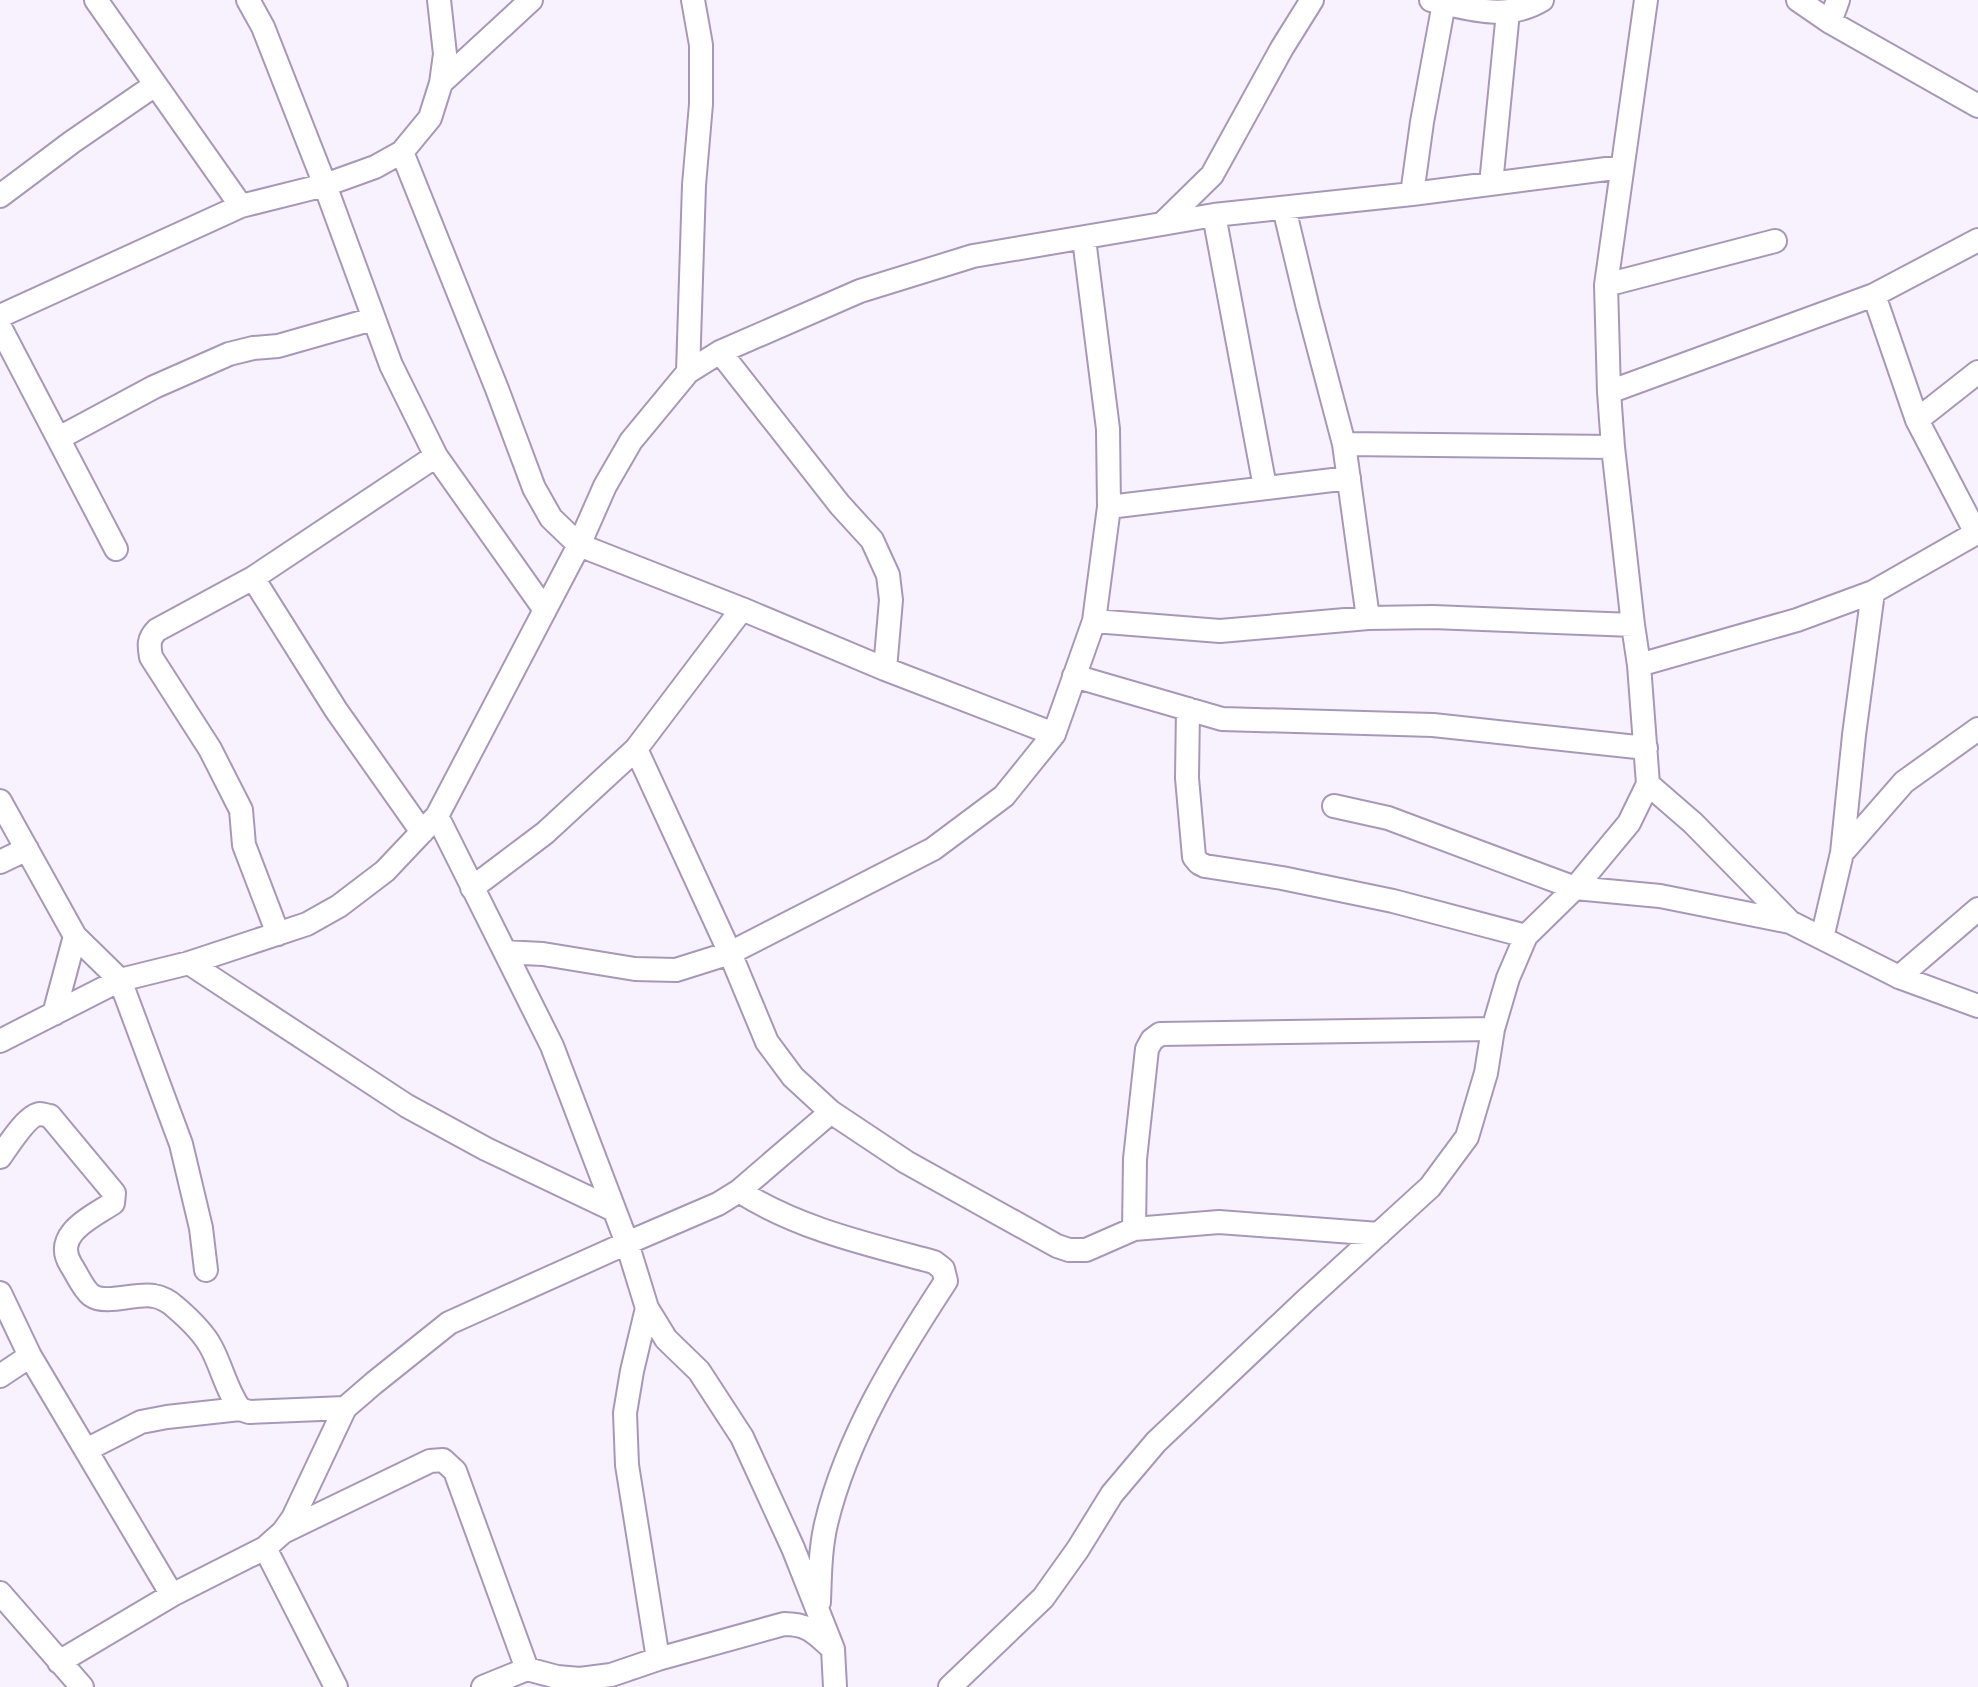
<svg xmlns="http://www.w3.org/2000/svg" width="1978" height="1687" viewBox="0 0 1978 1687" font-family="Inter,sans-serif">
<rect width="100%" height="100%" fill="#f8f1ff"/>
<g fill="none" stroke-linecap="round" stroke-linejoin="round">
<g stroke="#a898b7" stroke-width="26">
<path id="street" d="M96,0l145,206
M248,0l15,27 62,158 66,180 45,91 109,154
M1431,0c37,9 77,21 111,0
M1798,0l32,22 148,84
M1830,22l8,-22
M441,83l90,-83
M402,152l95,237 37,99 17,30 28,27 163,64 143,60 169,65
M1491,184l17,-172
M1412,194l10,-72 22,-119
M0,196l72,-54 83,-57
M1284,208l24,100 36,136 24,174
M1214,215l51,272
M1162,224l52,-9 198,-21 210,-27
M1606,285l169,-44
M1874,295l43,125 59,113
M0,316l241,-110 84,-21 50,-18 27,-15 28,-34 11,-35 4,-29 -6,-54
M0,327l116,222
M720,352l120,153 32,35 16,35 3,25 -6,69
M688,372l6,-187 7,-81v-59l-8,-45
M1609,392l265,-97 104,-55
M1917,420l61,-48
M59,438l95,-51 75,-33 24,-6 25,-2 95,-27
M1344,444l269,3
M1109,507l240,-29
M253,578l83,132 86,122
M1094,621l126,10 148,-13 65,-1 200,8
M1639,665l158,-45 76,-28 105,-60
M1074,676l148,43 211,6 213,23
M1188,709l-1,69 7,79 5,6 6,3 77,12 111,23 133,35
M636,749l94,204 37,89 26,35 38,35 75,50 151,84 12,4h17l48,-21 85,-7 160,12
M1648,784l45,39 97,99 109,55 79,29
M0,801l75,135 45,44 61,164 20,84 5,42
M1334,806l54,12 187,70 85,8 130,26
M1842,853l12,-118 19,-143
M0,862l27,-13
M472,888l73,-55 91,-84 106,-140
M278,934l-34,-89 -3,-35 -31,-61 -59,-92c-2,-12 -3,-18 6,-27l96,-52 183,-122
M1822,938l20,-85 62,-71 74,-53
M505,952l38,2 92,15 41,1 54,-17 203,-104 71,-53 50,-62 40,-113 15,-114 -1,-78 -24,-190
M189,963l218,143 79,43 128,61
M1899,977l79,-68
M54,1014l21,-78
M0,1041l120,-61 69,-17 118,-39 32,-18 46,-35 52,-55 142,-271 26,-59 26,-45 57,-69 32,-20 140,-61 113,-35 189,-32 50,-49 70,-127 30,-48
M831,1112l-92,79 -21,13 -91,39 20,65 19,31 33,32 43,66 51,111 40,101
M0,1157c8,-11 27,-42 40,-43 4,0 7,2 10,2l64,77 -1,10c-21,14 -61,31 -42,62 6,9 12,24 20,30 15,11 46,-3 63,1 7,1 16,6 20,10 13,11 29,26 37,41 11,20 15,43 29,62
M739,1191c60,38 128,53 195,71l9,7 3,12c-49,75 -99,155 -120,243 -6,26 -6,52 -7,78
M1134,1229l1,-70 12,-110 5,-9 8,-6 333,-5
M0,1293l30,63 142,239
M647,1308l-15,63 -7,42 2,52 31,194
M0,1376l30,-20
M86,1450l55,-28 26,-5 73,-8 9,3 96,-4
M283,1532l147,-71 13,-1 12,11 72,198
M265,1548l71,139
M0,1593l82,94
M59,1662l113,-67 93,-47 18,-16 10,-14 52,-110 29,-25 75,-60 178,-80 -75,-197 -115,-230
M483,1687l44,-18 30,8 23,2 31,-4 47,-16 126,-35c25,0 31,9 49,25l2,38
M950,1687l93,-89 35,-49 34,-55 44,-52 149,-141 125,-114 37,-50 19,-64 7,-44 15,-51 18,-42 49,-48 54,-65 19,-39 -9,-119 -6,-40 -20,-178 -4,-55 -3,-107 40,-285"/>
</g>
<use href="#street" stroke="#fff" stroke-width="22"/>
</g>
</svg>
